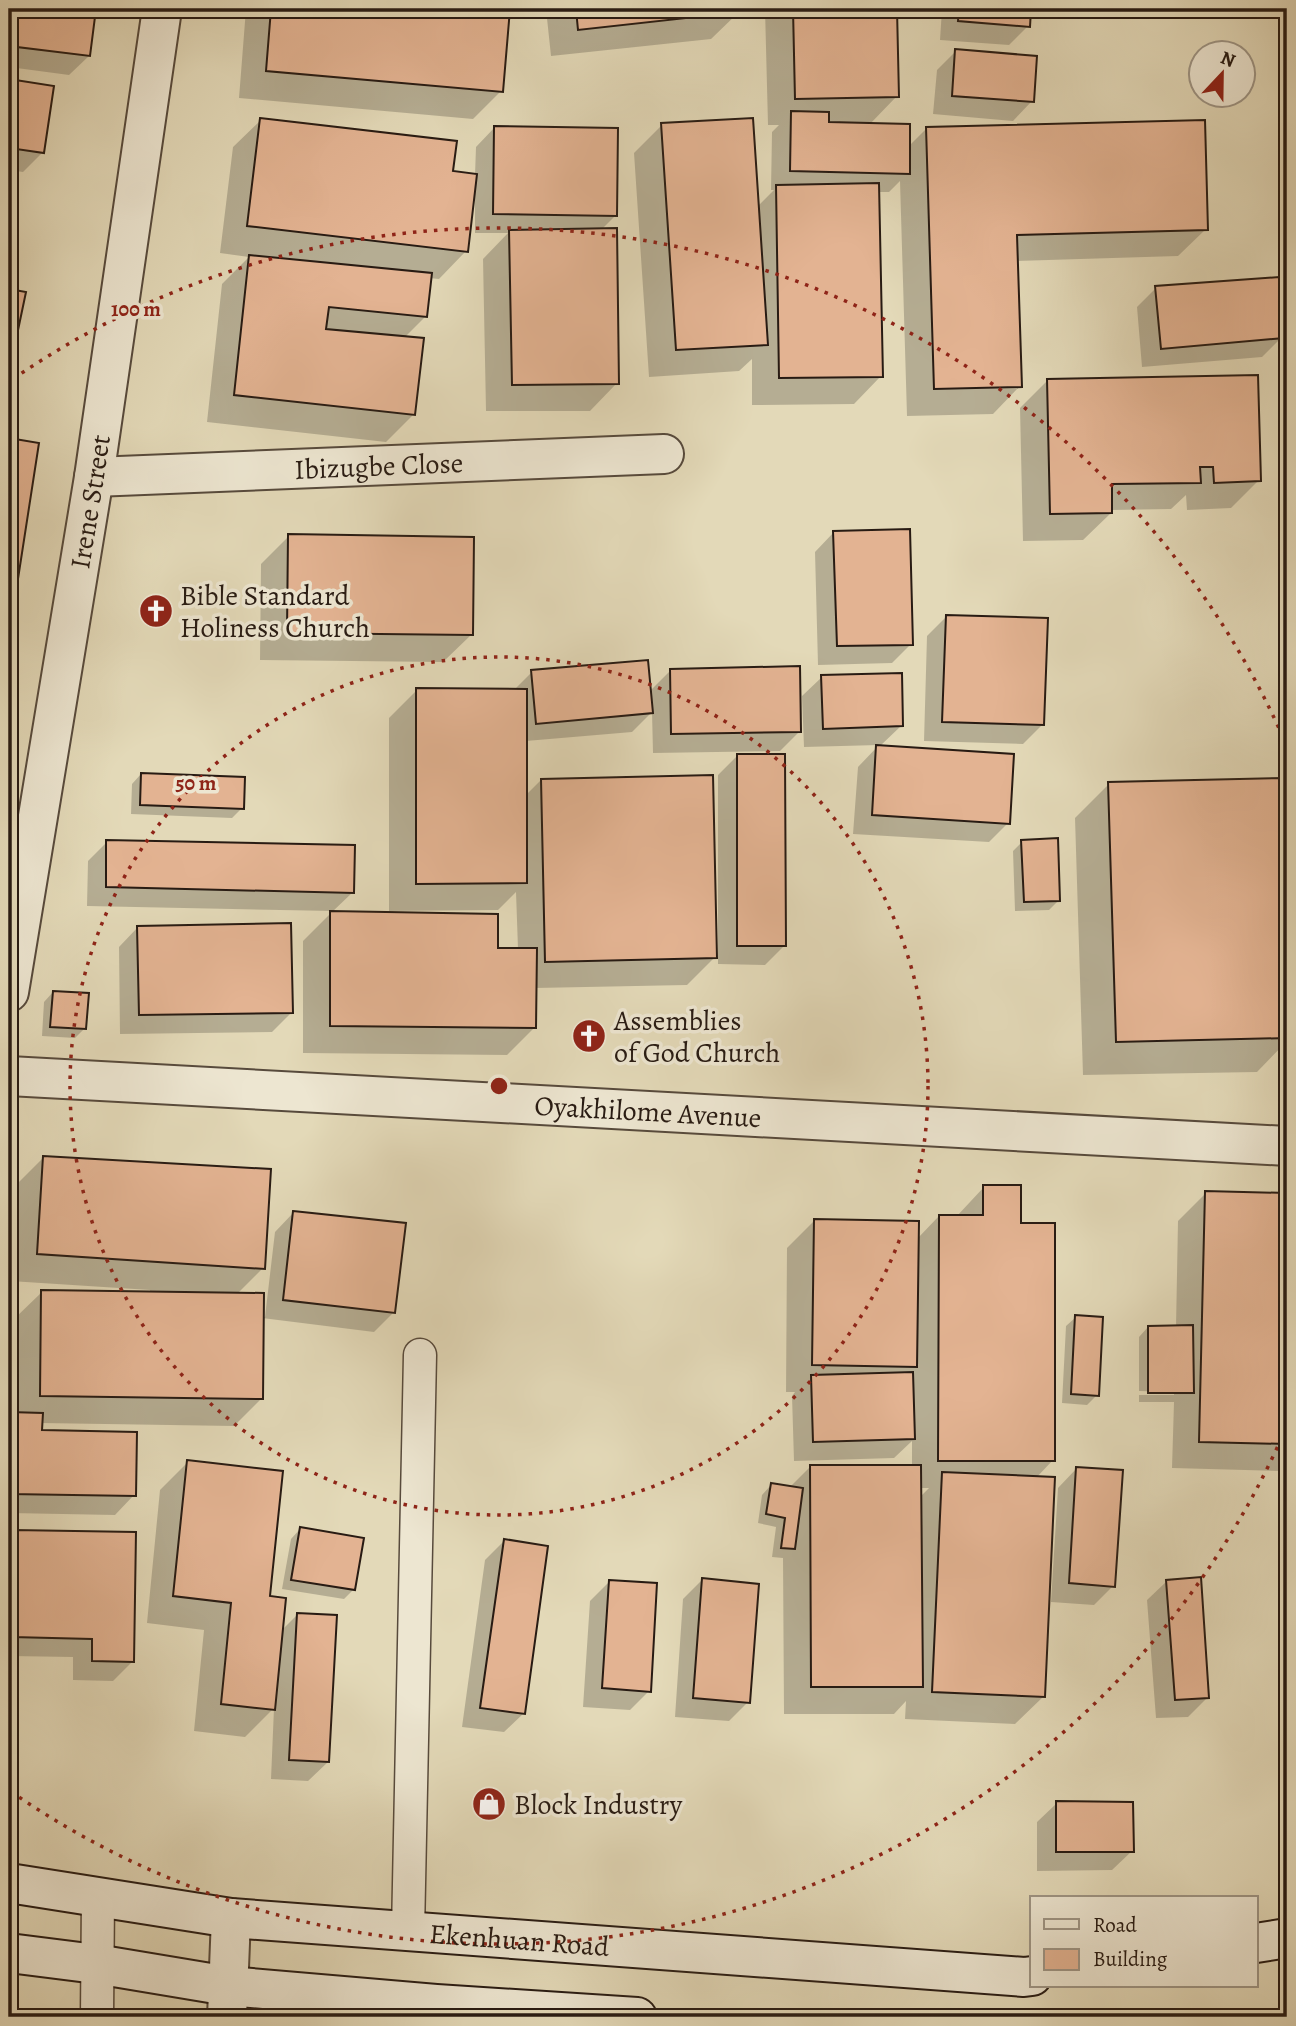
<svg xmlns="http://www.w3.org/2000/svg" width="1296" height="2026" viewBox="0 0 1296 2026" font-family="Alegreya,serif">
<rect width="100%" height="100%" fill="#e3d9b8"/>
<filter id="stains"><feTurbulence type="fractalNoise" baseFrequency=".00286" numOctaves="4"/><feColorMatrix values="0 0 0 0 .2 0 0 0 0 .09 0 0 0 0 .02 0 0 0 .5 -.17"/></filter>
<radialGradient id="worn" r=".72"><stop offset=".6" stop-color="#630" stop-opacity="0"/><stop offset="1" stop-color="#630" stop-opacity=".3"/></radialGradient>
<path fill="#0003" fill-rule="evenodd" d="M9,9h86l-6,47 -20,19 -60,-8z
M246,9h262l-7,82 -28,28 -234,-21z
M546,9h192l1,3 -28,27 -160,17z
M765,9h130l2,87 -28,29 39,22 18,-18 280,100 -28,27 -162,5 4,125 -27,28 -86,2 -7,-235 -11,11h-11l3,184 -27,28 -102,1v-46l-13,12 -90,6 -15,-224 28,-28 95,82 17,-17h-3l1,-58 7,-7h-11z
M942,9h87l-1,17 -19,19 -69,-5z
M956,51l76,50 -19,20 -80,-7 4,-44z
M9,81l43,6 -10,66 -19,19 -14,-2z
M261,120l190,53 24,2 1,-28 19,-20 121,88 -15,15 16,153 -27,28h-104l-3,-152 25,-26h-33v-37h-2l-7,55 -27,28 -10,-1 -4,39 -21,21 10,76 -28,28 -179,-20 15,-138 27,-27 -29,-4 13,-106z
M1156,288l126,49 -20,20 -120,10 -5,-60z
M1048,380l211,100 -28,28 -44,2 -1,-15 -15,14 -60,1v3l-28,27 -60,1 -3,-133z
M9,440l28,5 -28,181z
M834,532l77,112 -19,19 -74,2 -3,-113z
M289,536l182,99 -28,27 -183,-2 1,-96z
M946,617l96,108 -19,19 -99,-3 3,-105z
M670,671l129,61 -19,19 -127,2 -1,-41 -20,20 -106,9 -1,55 16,-16 174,177 -28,28 -152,3 -1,40 -27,27 -204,-2v-112l30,-30 -246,-5 1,-45 19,-19 246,50 -22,21 165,36h22l-2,-57 -18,18 -109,1v-193l28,-28 96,1 19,-19 117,20z
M822,677l79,49 -22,21 129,76 -19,19 -136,-8 5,-67 21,-22 -75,2 -2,-51z
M738,755l46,191 -19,19 -47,-1v-189z
M141,774l101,34 -10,10 -101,-4 1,-30z
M1283,779l4,139v123l-30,31 -174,3 -8,-257 34,-34z
M1022,842l36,59 -9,9 -34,1 -2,-60z
M138,927l154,85 -20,20 -152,2 -1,-87z
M53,992l32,36 -10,10 -33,-2 2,-34z
M44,1157l219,111 -26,26 25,23h3l10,-85 19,-20 100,100 -20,20 -112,-14v80l-28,28 -194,-3v9l94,63 -19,20 -106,-2v-99h5v-95l28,-27 108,1v-3l-140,-9 6,-96z
M984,1187l35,38 34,235 -17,18 7,219 -28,27 -110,-5 1,-18 -12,13h-110l-1,-156 -11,-1 4,-30 -18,-4 4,-28 9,-10 18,3 21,-21h102v-26l-18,17 -100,3 -2,-65 3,-4h-9l1,-144 28,-28 102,19 22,-23 17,1zM920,1488h9l-9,9z
M1206,1193l81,2v272l-4,4 -111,-3 2,-66h-35v-65l9,-10h28l2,-106zM1139,1391l35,1v3h-35z
M1076,1317l21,78 -10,10 -25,-2 4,-77z
M188,1462l80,136 13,33 16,-16 31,147 -20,19 -37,-2 3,-71 -29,29 -51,-6 10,-101 -57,-7 13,-133z
M1077,1468l36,118 -19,19 -43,-3 7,-114z
M300,1529l53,61 -9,9 -62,-10 9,-50z
M14,1532l119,129 -20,20 -40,-1v-23l-64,-1v-119z
M504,1541l20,172 -20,19 -42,-5 23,-167z
M702,1580l46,122 -19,19 -54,-4 8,-118z
M610,1581l39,110 -19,19 -47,-3 7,-106z
M1167,1581l40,117 -19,19 -32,1 -9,-118z
M1057,1803l75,48 -20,19 -75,1v-49z"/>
<path fill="#e3b392" stroke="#281b13" stroke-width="2" d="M9,9h87l-6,47 -81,-10z
M271,9h239l-7,83 -237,-21z
M576,9h164l1,3 -163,18z
M793,9h104l2,88 -104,2z
M959,9h72l-1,18 -72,-6z
M955,49l82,7 -3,46 -82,-6z
M9,79l45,7 -10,67 -35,-5z
M791,111l38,1v10l81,2v50l-120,-3z
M260,118l197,23 -4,30 24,3 -9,78 -221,-26z
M753,118l15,227 -92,5 -15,-227z
M1205,120l3,110 -191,5 5,152 -88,2 -8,-262z
M494,126l124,2 -1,88 -124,-2z
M879,183l4,194 -104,1 -3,-193z
M617,228l2,156 -107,1 -3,-155z
M249,255l183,18 -5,44 -98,-10 -3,22 98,9 -9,77 -181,-20z
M1279,277l5,61 -123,11 -6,-63z
M9,289l17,3 -17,81z
M1258,375l3,106 -47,2 -1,-16h-13l1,16 -89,1v29l-62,1 -3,-135z
M9,438l30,5 -30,194z
M910,529l3,116 -76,1 -4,-115z
M288,534l186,3 -1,98 -186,-2z
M946,615l102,3 -4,107 -102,-3z
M648,660l5,53 -117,11 -5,-54z
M800,666l1,66 -130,2 -1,-65z
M902,673l1,53 -80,3 -2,-54z
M416,688l111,1v194l-111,1z
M876,745l138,9 -4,70 -138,-9z
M737,754h48l1,192h-49z
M141,773l104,4 -1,32 -104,-4z
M713,775l4,183 -172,4 -4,-183z
M1285,778l2,260 -171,4 -8,-260z
M1058,838l2,63 -36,1 -3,-62z
M106,840l249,5 -1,48 -248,-6z
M330,911l168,3v34h39l-1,80 -206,-2z
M291,923l2,90 -154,2 -2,-89z
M53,991l36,2 -3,36 -36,-2z
M43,1156l228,13 -6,100 -228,-15z
M983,1185h38v38h34v238h-117l1,-246h44z
M1205,1191l82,2v251l-88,-2z
M293,1211l113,12 -11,90 -112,-13z
M814,1219l105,2 -2,146 -105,-2z
M41,1290l223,3 -1,106 -223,-3z
M1075,1315l28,2 -4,79 -28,-2z
M1193,1325l1,68h-46v-67z
M913,1372l2,67 -102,3 -2,-67z
M9,1412l34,1 -1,17 95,2 -1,64 -127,-2z
M187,1460l96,11 -13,125 16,2 -11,112 -54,-6 10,-101 -58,-7z
M810,1465h111l2,222h-112z
M1076,1467l47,3 -8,117 -46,-4z
M942,1472l113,5 -10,220 -113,-5z
M771,1483l32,5 -8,61 -14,-1 4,-30 -19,-4z
M300,1527l64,11 -9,52 -64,-10z
M13,1530l123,2 -2,130 -42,-1v-22l-80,-2z
M504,1539l44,7 -23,168 -45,-6z
M1201,1577l8,121 -34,2 -9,-120z
M702,1578l57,6 -9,119 -57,-5z
M609,1580l48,3 -6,109 -49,-4z
M297,1613l40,2 -8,147 -40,-2z
M1056,1801l77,1 1,50h-78z"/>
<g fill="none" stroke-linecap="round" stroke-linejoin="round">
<g stroke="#574a3c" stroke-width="35">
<path id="service" d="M408,1932l12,-577
M97,2017l1,-121"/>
</g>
<g stroke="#574a3c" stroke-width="42">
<g id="minor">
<path id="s1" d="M94,477l570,-23"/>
<path id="s2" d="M9,992l85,-515 68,-468"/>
<path id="s3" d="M9,1076l1278,70"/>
<path d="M227,2017l4,-99"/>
</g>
</g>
<g stroke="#281b13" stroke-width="42">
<g id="secondary">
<path id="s4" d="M9,1883l222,35 793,59 8,-1"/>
<path d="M1256,1943l31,-5"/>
<path d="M9,1953l87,11 132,22 208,18 201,13"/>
</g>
</g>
<use href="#service" stroke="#ede6d1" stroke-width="32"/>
<use href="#minor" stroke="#ede6d1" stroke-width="38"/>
<use href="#secondary" stroke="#ede6d1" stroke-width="38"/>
</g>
<g fill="none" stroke="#8f2418" stroke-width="3.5" stroke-dasharray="3.5 7">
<circle cx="499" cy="1086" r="429"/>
<path d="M1286 1428A858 858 0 0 1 13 1793M13 379A858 858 0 0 1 1286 744"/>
</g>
<defs>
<g id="church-disc" transform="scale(1.75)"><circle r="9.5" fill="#8f2418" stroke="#ede6d1"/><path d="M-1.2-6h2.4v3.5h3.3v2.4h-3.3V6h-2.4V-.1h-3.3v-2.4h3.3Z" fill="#fff"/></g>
<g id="shop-disc" transform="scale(1.75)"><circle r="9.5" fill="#8f2418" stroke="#ede6d1"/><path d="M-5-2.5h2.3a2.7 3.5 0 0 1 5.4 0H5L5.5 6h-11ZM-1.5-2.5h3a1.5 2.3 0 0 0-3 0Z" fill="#fff"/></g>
</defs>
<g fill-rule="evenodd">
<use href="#church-disc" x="156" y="611"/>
<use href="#church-disc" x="589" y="1036"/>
<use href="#shop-disc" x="489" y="1804"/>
</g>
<g text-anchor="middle" stroke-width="7" stroke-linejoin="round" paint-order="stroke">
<g font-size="28" fill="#281b13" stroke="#ede6d1">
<text dy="10" stroke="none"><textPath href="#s1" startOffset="285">Ibizugbe Close</textPath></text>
<text dy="10" stroke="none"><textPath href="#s2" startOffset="497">Irene Street</textPath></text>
<text dy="10" stroke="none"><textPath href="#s3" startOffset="640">Oyakhilome Avenue</textPath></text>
<text dy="10" stroke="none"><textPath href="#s4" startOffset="514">Ekenhuan Road</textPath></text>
</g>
<g font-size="28" fill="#281b13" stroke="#ede6d1" text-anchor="start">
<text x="180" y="605">Bible Standard<tspan x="180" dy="32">Holiness Church</tspan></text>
<text x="614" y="1030">Assemblies<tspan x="614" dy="32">of God Church</tspan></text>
<text x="514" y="1814">Block Industry</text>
</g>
</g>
<circle cx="499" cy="1086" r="10" fill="#8f2418" stroke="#ede6d1" stroke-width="3.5"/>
<g font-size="21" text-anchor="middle" font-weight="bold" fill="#8f2418" stroke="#ede6d1" stroke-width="7" stroke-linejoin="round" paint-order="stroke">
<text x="136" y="316">100 m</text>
<text x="196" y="790">50 m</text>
</g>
<rect width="1296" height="2026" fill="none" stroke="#e3d9b8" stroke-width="35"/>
<rect x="10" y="10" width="1275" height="2005" fill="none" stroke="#281b13" stroke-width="3.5"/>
<rect x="18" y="18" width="1261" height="1991" fill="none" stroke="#281b13" stroke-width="2"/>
<rect x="1030" y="1896" width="228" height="91" fill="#ede6d1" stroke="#9e9585" stroke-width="2"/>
<rect x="1044" y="1919" width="35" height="10" fill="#ede6d1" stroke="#9e9585" stroke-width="2"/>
<text x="1093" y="1932" font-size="21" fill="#281b13">Road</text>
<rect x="1044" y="1949" width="35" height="21" fill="#e3b392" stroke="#9e9585" stroke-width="2"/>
<text x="1093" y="1966" font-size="21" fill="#281b13">Building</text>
<g transform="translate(1222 74) rotate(22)"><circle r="33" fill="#ede6d1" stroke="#9e9585" stroke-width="2"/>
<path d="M0-5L12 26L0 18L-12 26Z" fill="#8f2418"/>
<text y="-10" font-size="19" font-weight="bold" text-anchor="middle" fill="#281b13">N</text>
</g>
<rect width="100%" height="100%" filter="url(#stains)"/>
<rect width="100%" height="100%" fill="url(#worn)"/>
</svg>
